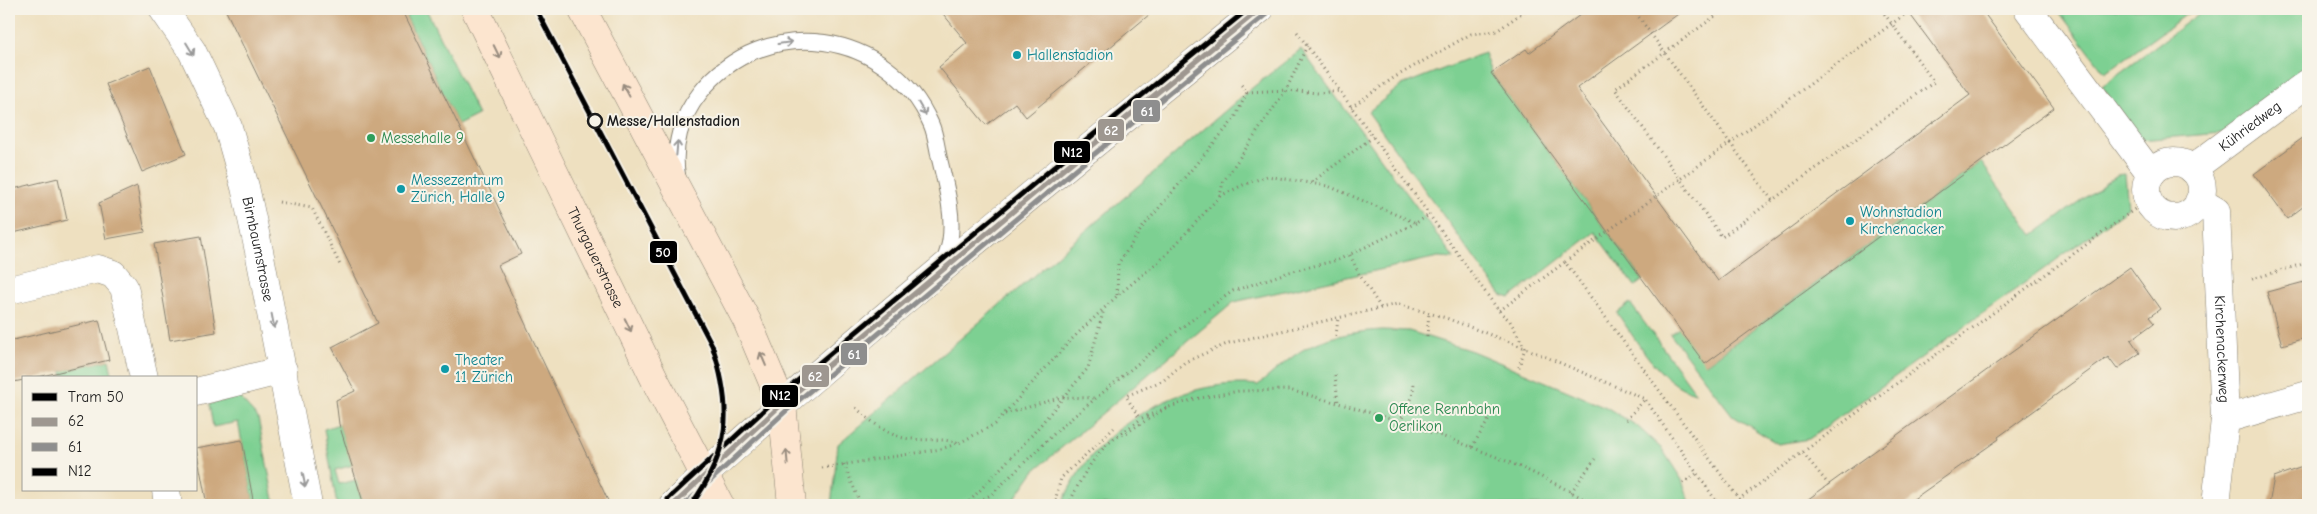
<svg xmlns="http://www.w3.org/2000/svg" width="2317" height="514" viewBox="0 0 2317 514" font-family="'Comic Neue',sans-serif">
<rect width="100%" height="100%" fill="#f7f3e8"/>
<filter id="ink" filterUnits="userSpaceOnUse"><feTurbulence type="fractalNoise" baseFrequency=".02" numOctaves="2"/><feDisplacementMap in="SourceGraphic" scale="10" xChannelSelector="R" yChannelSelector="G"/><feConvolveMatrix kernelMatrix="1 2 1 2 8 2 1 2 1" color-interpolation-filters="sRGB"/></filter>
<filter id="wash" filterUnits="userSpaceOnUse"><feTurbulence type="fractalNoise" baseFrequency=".0096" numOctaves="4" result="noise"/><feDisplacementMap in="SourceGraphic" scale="20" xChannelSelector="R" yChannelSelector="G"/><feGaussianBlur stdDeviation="1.12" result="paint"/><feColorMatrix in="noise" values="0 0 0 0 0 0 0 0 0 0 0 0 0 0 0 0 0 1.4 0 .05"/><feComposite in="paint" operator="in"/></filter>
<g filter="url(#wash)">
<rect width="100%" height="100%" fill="#eee0c0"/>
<path fill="#7dd092" stroke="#4c7657" d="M420,9h6l52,106 -20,10 -52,-109z
M2057,9h137l-89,64z
M2205,9h103v61l-86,63 -82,7 -38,-54z
M1301,49l153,209 -16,-1 -204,45 -200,169 -24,34h-179l7,-61 409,-352z
M1484,53l7,20 152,207 -8,6 -40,-54 -85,66 -9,-3 -133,-183 34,-27z
M1981,162l52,73 84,-60 8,-1 3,34 -319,231 -31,5 -45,-28 -63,-82 9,-6 27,36z
M1630,303l65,89v1c-36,-10 -57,-51 -78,-80z
M1382,330l27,1 63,20 134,56 31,19 25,23 20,31 9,25h-629c28,-74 117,-129 196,-120 13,-10 24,-21 37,-30 25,-18 57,-23 87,-25z
M109,360l4,18h-50l-1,-7z
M239,397l19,21 17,87h-21l-16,-83 -25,5 -4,-23z
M339,424l14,41 -18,5 4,14 18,-4 7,25h-27l-13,-76z"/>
<g id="blocks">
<path fill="#cda97f" d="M225,9h177l119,245 -23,11 112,240h-246l-25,-81 -3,-24 19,-9 -23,-44 46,-24z
M939,9h217l-130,108 -11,-14 -29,22 -47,-58 28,-24z
M1588,9h97l-108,79 141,193 252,-186 -64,-86h75l73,99 -349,256 -214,-291 35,-24 3,4z
M150,66l36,88 -44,18 -36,-88z
M2308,134v69l-21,16 -33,-45z
M58,178l9,42 -58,14v-44z
M137,186l8,46 -39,7 -7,-36z
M201,236l15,96 -46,8 -16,-96z
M2130,267l30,42 -11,8 5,6 -23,17 9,13 -23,16 -9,-12 -110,80 1,2 -94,66h-105z
M2308,281v56l-26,8 -15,-53z
M99,320l10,40 -75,18h-10v2l-11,2 -4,-19v-22z
M242,440l12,65h-47l-11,-57z
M2308,465v40h-39l5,-28z"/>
</g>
</g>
<g filter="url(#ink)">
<use href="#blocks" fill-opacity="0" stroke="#857e6e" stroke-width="1"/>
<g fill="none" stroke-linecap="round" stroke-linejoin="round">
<g stroke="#857e6e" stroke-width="17">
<path id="service" d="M678,178c-6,-31 3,-61 22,-85 64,-82 190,-63 231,31 5,11 6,25 9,37 6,25 14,54 10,79 -1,9 -5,17 -7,26"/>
</g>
<g stroke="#857e6e" stroke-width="29">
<g id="minor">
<path id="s1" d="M163,9l29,42 36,76 17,60 14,64 49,254"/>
<path d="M2028,9l123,165"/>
<circle cx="2174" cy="190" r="28"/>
<path id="s2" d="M2192,169l116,-86"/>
<path id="s3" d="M2199,201l17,10 9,208 -9,86"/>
<path d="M9,290l89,-21 15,5 11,13 20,91"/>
<path d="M196,392l87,-22"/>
<path d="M2225,419l83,-24"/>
<path d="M166,490l2,15"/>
<path d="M673,505l32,-31"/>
</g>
</g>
<g stroke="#857e6e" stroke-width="29">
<path id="tertiary" d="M705,474c179,-162 368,-313 555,-465"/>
</g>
<g stroke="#857e6e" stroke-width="29">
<g id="secondary">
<path id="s4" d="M475,9l182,375 63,121"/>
<path d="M582,9l165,312 35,83 10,101"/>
</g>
</g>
<path stroke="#857e6e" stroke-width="3" stroke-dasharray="1 4" stroke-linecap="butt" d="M1633,9l97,134 182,-134
M1297,32l202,279 66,-49 174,237 404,-296
M1247,92l39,-2 32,3 22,-2
M1351,107l44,-30 76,-43 26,-3 30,-22
M1312,182l61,-45
M1220,196l23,-11 24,-9 61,10 88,37 13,-8
M1772,200l-42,-57 -50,36 42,58 212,-155 -53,-73
M279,202l33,6 28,57
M1350,255l9,19 22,34
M1565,262l115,-83 -65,-90 110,-80
M2252,279l51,-15 5,4
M1117,295l1,-31 24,-36 93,-110 12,-26 -8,-10
M1499,311l11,10 15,27 -7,22
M1336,336l2,-18
M1427,336l2,-23
M1335,375l3,28c87,26 177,55 256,102
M856,408c16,14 34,30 56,31 16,2 32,-1 47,4
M1005,414l57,-17 32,1
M1138,416l-12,-20 38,-16 21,-18 44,-19 169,-39 48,14 79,30 120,51 74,106
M1626,420l19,-21
M1400,422l12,-24 2,-15
M1122,433l20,-15 24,-10
M1472,447l18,-29
M1803,453l26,32
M844,464l17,41
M822,468l119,-19 18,-6 36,-19 77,-85 45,-43 48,-40 55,-60 3,-14 63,-92 21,-44
M1683,483l13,-9
M1571,492l24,-33
M966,505l66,-70 56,-67 16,-59
M970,505l21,-10 70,-68 121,-100 51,-36 56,-19 49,-12 78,-37
M1054,505l7,-27 53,-50
M1069,505c8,-22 33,-66 57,-72l40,-25 29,-9 44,-8 50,-1 49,13"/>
<use href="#service" stroke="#fff" stroke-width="15"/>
<use href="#minor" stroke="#fff" stroke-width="28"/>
<use href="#tertiary" stroke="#fff" stroke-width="28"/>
<use href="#secondary" stroke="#fce5cf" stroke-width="28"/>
<g stroke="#f7f3e8" stroke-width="9">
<path id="bus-1" d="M673,505l109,-101 289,-241 189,-154"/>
</g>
<g stroke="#f7f3e8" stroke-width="9">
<path id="bus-2" d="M684,505l103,-95 289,-241 189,-154"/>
</g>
<g stroke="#f7f3e8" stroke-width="9">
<path id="bus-3" d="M668,499l109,-101 289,-241 182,-148"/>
</g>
<use href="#bus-1" stroke="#9e9790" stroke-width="5"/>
<use href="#bus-2" stroke="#8e8e8e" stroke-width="5"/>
<use href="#bus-3" stroke="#000" stroke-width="5"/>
<g stroke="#f7f3e8" stroke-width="9">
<path id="tram-1" d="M536,9l176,336c21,63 19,106 -21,160"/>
</g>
<use href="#tram-1" stroke="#000" stroke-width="5"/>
</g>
<defs><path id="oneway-shaft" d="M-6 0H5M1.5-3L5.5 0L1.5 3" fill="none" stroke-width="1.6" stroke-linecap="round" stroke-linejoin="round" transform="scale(1.25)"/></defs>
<g stroke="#999">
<use href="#oneway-shaft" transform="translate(785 43) rotate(-8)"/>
<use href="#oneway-shaft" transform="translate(190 49) rotate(59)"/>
<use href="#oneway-shaft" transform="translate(922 109) rotate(60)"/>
<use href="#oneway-shaft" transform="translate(677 148) rotate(-85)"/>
<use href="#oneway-shaft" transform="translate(273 321) rotate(79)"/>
<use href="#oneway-shaft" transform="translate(304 480) rotate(79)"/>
</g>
<g stroke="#978b7e">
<use href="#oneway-shaft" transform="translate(497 52) rotate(64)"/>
<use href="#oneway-shaft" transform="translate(626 90) rotate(-118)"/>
<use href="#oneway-shaft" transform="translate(628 325) rotate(64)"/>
<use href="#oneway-shaft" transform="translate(763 359) rotate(-113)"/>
<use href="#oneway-shaft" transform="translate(787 457) rotate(-95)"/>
</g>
</g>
<g fill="#0f9aa8" stroke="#f7f3e8" stroke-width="2">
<circle cx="1017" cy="55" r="5"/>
<circle cx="401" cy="189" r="5"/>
<circle cx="1850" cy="221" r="5"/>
<circle cx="445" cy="369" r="5"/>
</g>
<circle fill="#f7f3e8" stroke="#1c1c1c" stroke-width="2.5" cx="595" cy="121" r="7"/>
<g fill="#2e9e5b" stroke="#f7f3e8" stroke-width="2">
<circle cx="371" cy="138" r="5"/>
<circle cx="1379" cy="418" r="5"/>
</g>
<g text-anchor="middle" stroke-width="4" stroke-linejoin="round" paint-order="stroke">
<g font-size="15" fill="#0d838f" stroke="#f7f3e8" text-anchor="start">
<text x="1027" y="60">Hallenstadion</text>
<text x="411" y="185">Messezentrum<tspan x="411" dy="17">Zürich, Halle 9</tspan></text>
<text x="1860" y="217">Wohnstadion<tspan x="1860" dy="17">Kirchenacker</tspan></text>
<text x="455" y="365">Theater<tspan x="455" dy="17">11 Zürich</tspan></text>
</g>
<g font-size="15" font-weight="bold" fill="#1c1c1c" stroke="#f7f3e8" text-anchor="start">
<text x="607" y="126">Messe/Hallenstadion</text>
</g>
<g font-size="15" fill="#1c1c1c" stroke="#f7f3e8">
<text dy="5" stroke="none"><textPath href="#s2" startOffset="72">Kühriedweg</textPath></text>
<text dy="5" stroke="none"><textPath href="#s1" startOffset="261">Birnbaumstrasse</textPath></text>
<text dy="5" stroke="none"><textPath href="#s4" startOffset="276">Thurgauerstrasse</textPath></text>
<text dy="5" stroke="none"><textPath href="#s3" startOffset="158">Kirchenackerweg</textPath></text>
</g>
<g font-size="15" fill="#27864d" stroke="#f7f3e8" text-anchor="start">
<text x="381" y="143">Messehalle 9</text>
<text x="1389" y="414">Offene Rennbahn<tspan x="1389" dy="17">Oerlikon</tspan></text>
</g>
</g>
<g stroke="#f7f3e8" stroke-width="2">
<rect x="1132" y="99" width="29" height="24" rx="5" fill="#8e8e8e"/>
<rect x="1097" y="118" width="28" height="24" rx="5" fill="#9e9790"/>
<rect x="1053" y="140" width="38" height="24" rx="5" fill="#000"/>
<rect x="649" y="240" width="29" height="24" rx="5" fill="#000"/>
<rect x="840" y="342" width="28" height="24" rx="5" fill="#8e8e8e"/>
<rect x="801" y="364" width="29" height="24" rx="5" fill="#9e9790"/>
<rect x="761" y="384" width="38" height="24" rx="5" fill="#000"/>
</g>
<g font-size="14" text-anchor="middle" font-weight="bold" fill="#fff">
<text x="1147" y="116">61</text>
<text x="1111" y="135">62</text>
<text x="1072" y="157">N12</text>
<text x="663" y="257">50</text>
<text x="854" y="359">61</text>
<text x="815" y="381">62</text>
<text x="780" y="400">N12</text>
</g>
<rect width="2317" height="514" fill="none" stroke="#f7f3e8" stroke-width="30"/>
<rect x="22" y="376" width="175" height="115" fill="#f7f3e8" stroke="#9f9d96"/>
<rect x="32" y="393" width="25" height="8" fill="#000000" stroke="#9f9d96"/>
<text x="68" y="402" font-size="15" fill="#1c1c1c">Tram 50</text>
<rect x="32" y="418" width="25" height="8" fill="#9e9790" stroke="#9f9d96"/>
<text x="68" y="426" font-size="15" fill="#1c1c1c">62</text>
<rect x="32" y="443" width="25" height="8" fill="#8e8e8e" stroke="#9f9d96"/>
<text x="68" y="452" font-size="15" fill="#1c1c1c">61</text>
<rect x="32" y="468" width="25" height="8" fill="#000000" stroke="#9f9d96"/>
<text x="68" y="476" font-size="15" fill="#1c1c1c">N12</text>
</svg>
